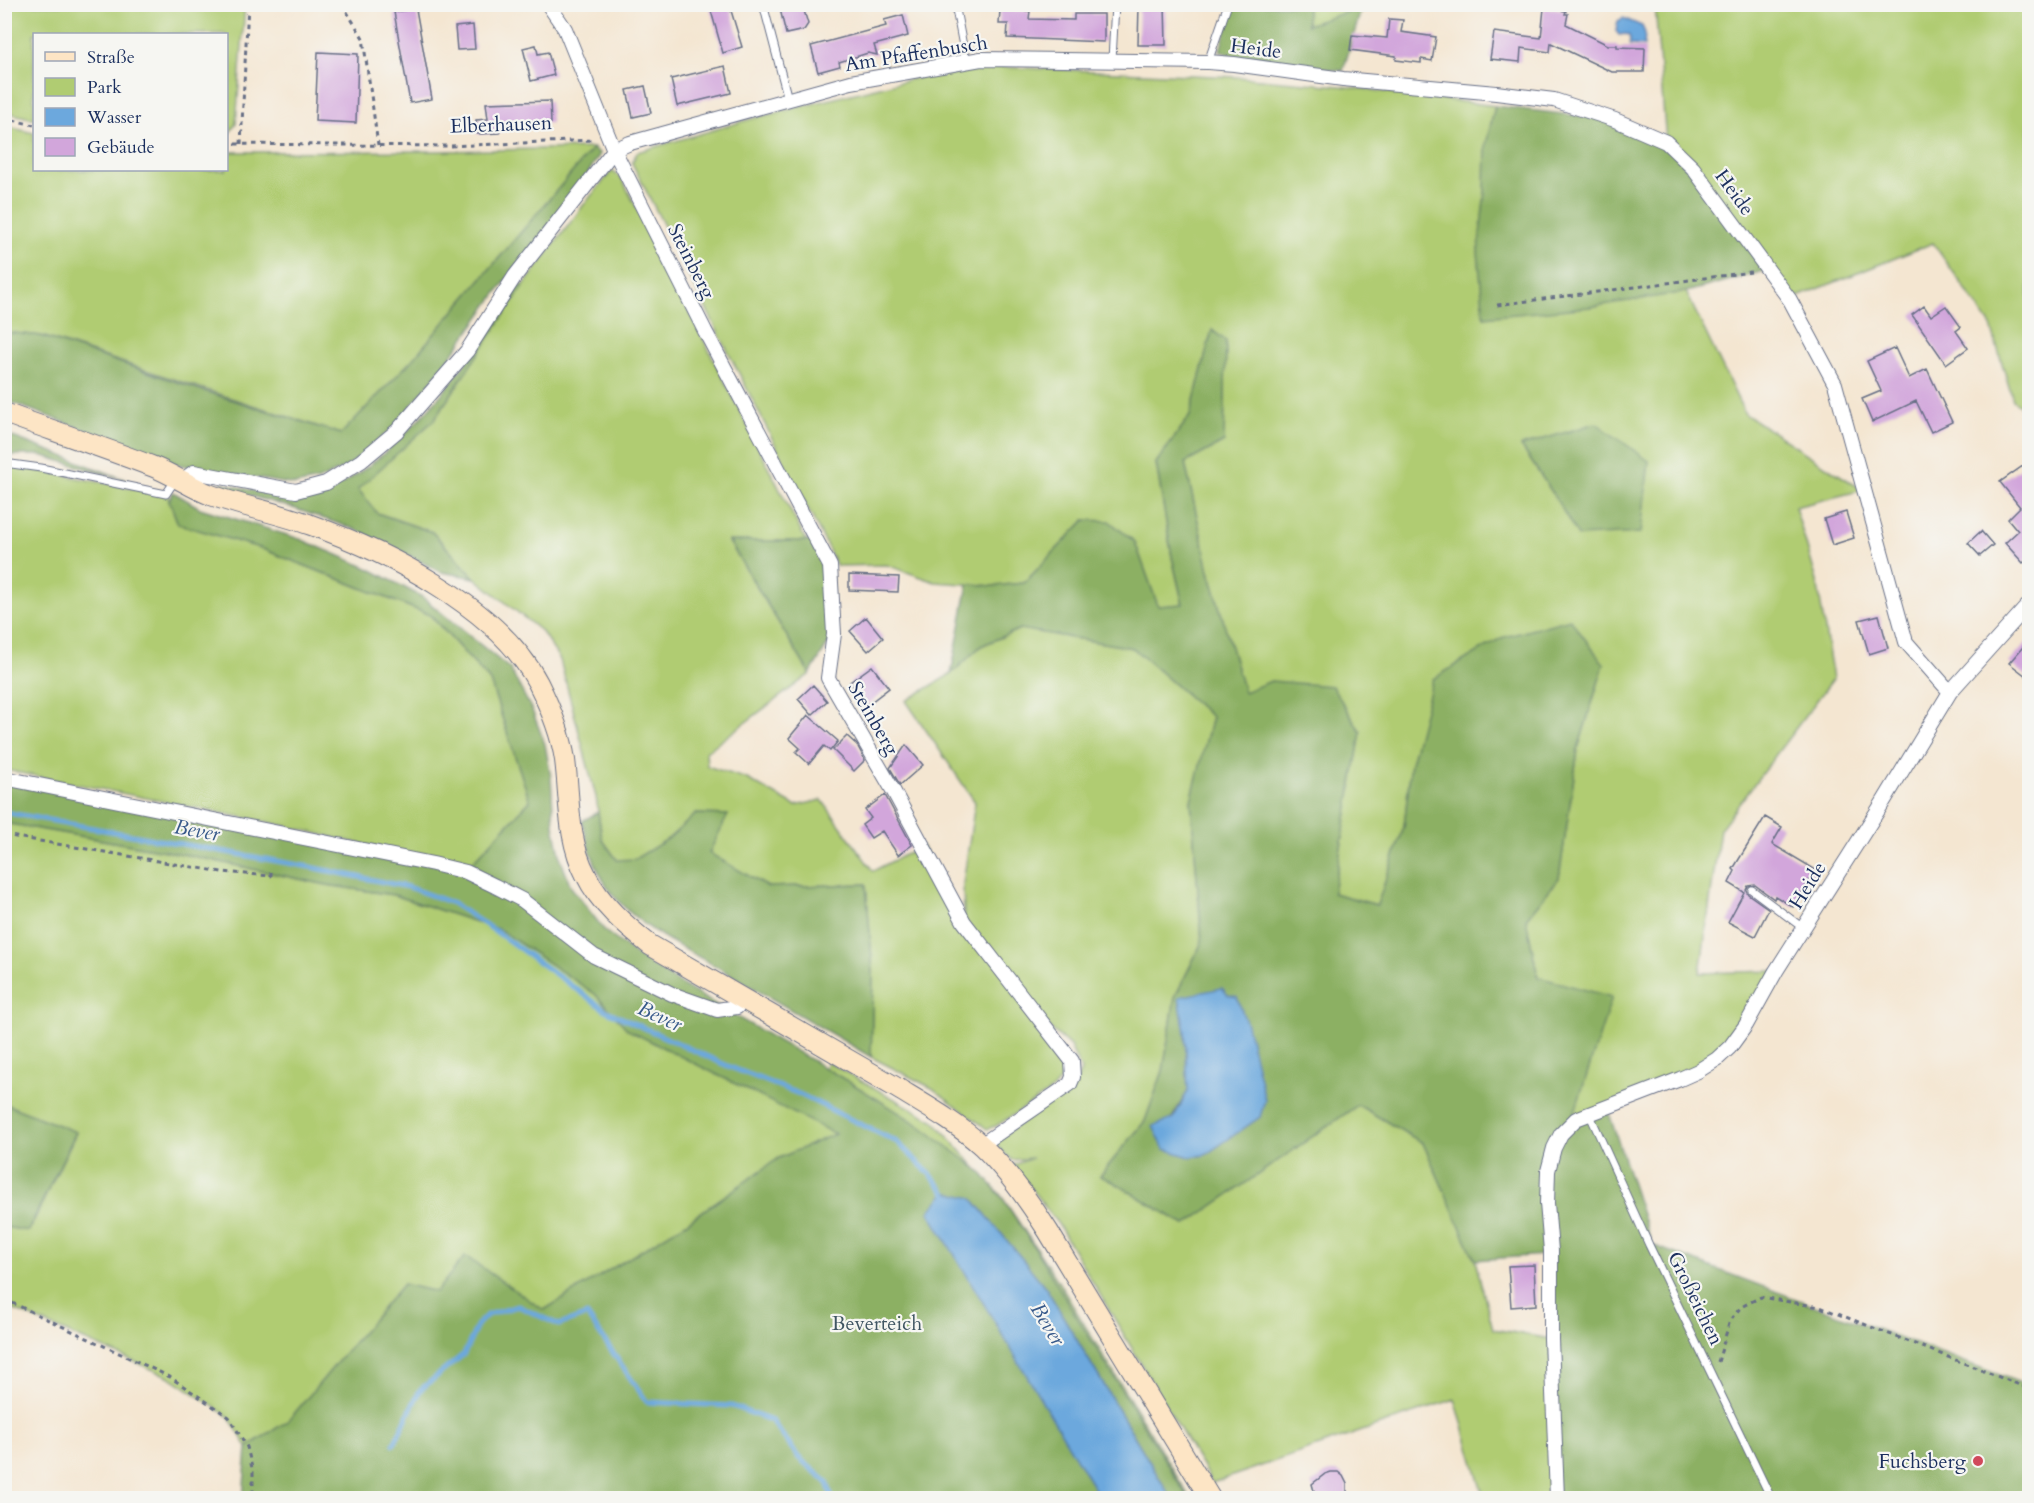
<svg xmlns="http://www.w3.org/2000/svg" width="2034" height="1503" viewBox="0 0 2034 1503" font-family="Cardo,serif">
<rect width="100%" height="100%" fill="#f6f6f2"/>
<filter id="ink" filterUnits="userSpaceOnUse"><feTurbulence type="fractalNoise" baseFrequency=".0167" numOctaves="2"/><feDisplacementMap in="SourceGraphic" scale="12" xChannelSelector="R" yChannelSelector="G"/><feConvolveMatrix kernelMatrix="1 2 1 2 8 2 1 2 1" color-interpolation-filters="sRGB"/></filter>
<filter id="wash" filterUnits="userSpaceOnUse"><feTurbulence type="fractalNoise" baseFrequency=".008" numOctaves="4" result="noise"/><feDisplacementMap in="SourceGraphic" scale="24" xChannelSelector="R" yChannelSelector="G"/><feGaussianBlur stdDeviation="1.35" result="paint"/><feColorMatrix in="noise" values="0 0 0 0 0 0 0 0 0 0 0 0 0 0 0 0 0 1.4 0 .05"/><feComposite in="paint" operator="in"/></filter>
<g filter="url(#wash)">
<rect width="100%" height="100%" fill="#f4e6d1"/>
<path fill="#b0cc72" stroke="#667e68" stroke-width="1.5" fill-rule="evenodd" d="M4,5h241l-9,119 -9,12 -1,-102h-192v85l-29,-7z
M1307,5h66l-66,20z
M1655,5h374v407l-16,-12 -22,-74 -58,-83 -143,57 -124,-158z
M997,67l240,10 103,9 155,20 -9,39 -2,172 202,-25 59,122 118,76 -68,17 22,74 16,98 -113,150 -20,144 76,-2 -59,88 -148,69 -43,-209 33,-41 19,-129 26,-85 -193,99 -7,64 -27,78 -44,-12 28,-161 -90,-51 -27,12 -35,-122 -24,-108 39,-21 2,-101 -14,-11 -22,86 -34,47 16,94 11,48 -25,1 -23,-64 -50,-22 -61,63 -31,3 -58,-4 -48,-17 -50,1 -205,-403 5,-11 114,-33 161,-40zM1521,446l119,87 -90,-44z
M4,126l30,7v37h192l1,-18 220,-1 146,-3 -181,212 -71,74 -299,-98 -37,-4z
M612,171l10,8 184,362 -77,1 81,132 -104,78 1,14 40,13 48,27 27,-6 51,71 49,-25 42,74 -1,-36 12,-82 -69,-101 45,-27 30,-28 39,-17 113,19 79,69 -21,84 11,141 -27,55 -12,74 -18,50 -45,55 12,5 73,44 173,-120 65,38 52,117 18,69 58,10 6,159h-73l-29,-99 -243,84 -154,-259 -45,-59 19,-7 -20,2 -16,-15 7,-10 71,-48 7,-17 -11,-24 -38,-34 26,42 8,19 -15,18 -55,35 -9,3 -55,-41 -61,-31 2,-84 -7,-89 -98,3 -60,-34 19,-38 -31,-1 -28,25 -34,21h-17l-15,-21 -6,-42 -36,-137 -18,-28 -67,-54 -43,-46 -55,-19 -20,-24 77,-69 90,-135 61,-82z
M5,464l162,31 11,29 82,24 170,67 60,66 40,120 -64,68 -184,-44 -277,-55z
M4,823l179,31 144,31 67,10 106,35 95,64 33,36 176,88 23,-56 106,58 67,74 56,84 134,220h-938l12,-39 172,-167 -33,-8 -115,137 -41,26 -18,-30 -59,-40 -165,-71v-79l24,4 47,-98 -71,-29zM785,1160l-209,150c67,-53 133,-111 209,-150z"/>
<path fill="#8cb064" stroke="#547061" stroke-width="1.5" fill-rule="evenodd" d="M1233,5h74v20l55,-18 -19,64 -111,-15 -12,-6z
M1495,106l120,14 51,22 102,128 -82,22 -96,15 -106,10 -6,-65 7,-61 1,-46z
M593,148l7,6 -20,32 -82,105 -52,72 -52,64 -46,39 -29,14 -24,5 -119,-21 -171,-64v-68l36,4 160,54 140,44 71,-74z
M524,285l-90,135 -76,69 19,24 55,19 43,46 -34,-6 -52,-27 -35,-16 -64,-22 -70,-20 2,-4c22,5 49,14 72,15 54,2 123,-74 155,-113 25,-31 46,-65 67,-99z
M1212,330l14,11 -2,101 -39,21 24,108 35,121 27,-11 61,5 29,46 -28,161 44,12 27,-78 7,-64 22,-84 68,-41 69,-19 34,45 -26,85 -19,129 -33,41 12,58 74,20 -42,130 37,-20 45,138 377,141v112h-472l-6,-159 -8,-84 -68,5 -52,-117 -65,-38 -173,120 -73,-44 -12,-5 45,-55 18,-50 12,-74 27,-55 -11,-141 21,-84 -79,-69 -113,-19 -39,17 -30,28 17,-90 25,2 31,-3 61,-63 24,1 26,21 23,64 25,-2 -11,-47 -16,-94 34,-47zM1180,997h57l23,120 -55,38 -15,2 -25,-8 -6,-10 29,-48 -3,-59z
M1596,423l53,38 -8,72 -63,3 -28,-47 -29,-43z
M4,434h1l124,47 -89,-26h-35z
M173,492l27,16 100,31 70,30 52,28 88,72 22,41 13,34 6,33 3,48 7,35 10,27 34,44 32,25 45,29 174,101 63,39 61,46 24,29 25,39 159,259h-17l-125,-210 -74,-90 128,300h-857l4,-51 41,-26 115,-137 33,8 29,-36 79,54 142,-87 93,-65 56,-24 -207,-104 -33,-36 -95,-64 -106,-35 -67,-10 -144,-31 -178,-31 -1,-45 462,91 64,-68 -40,-120 -60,-66 -170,-67 -82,-24 -9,-24z
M729,541h88l13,25 4,68 -24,40z
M598,812l4,27 15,21 18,-1 33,-20 28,-25 32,1 -19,38 59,34 98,-3 7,89 -2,84c-48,-28 -96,-56 -143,-84 -39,-22 -85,-42 -114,-77 -18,-22 -25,-48 -32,-75z
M5,1104l71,28 -48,99 -23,-4z"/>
<path fill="#6ca8dd" stroke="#446c9e" stroke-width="1.5" d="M1623,18l19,8 3,7 -1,13 -14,-1c1,-11 -2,-12 -11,-10l-3,-4 2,-10z
M1222,988l6,7 9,2 10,28 18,75 -5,17 -55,38 -15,2 -26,-8 -11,-23 20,-7 15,-28 -3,-59 -6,-35z
M946,1192l26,6 74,90 125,210h-71l-171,-286z"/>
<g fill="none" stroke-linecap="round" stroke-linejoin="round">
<path stroke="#6ca8dd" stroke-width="5" d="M4,812l306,55 98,20 44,16 43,28 112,80 123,56 69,27 98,48 34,33 18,22
M394,1444l26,-54 44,-36 14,-30 9,-9 31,-9 41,19 28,-10 60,87 85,4 40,15 27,37 28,24 5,16"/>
</g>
<g id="blocks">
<path fill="#d2a6db" d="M709,4h20l13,43 -19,6z
M796,4h6l6,20 -4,6 -18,4 -6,-25z
M1139,4h26l1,41h-28z
M1544,8l22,3 -1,3h3l-2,10 42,21h9v2l28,1 -1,24h-32l-61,-29 -1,9 -29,-4 -1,14 -30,-3 4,-27 47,6z
M416,9l16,90 -22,4 -16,-91z
M1000,10l30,1 -1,8 45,1v-6h30v28l-97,-4 1,-14h-9z
M903,15l5,21 -34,9 3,10 -9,-2 -29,9 1,4 -22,6 -7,-26 75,-20 -2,-6z
M1389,19l14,1 -2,12 35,5 -4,24 -11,-2v4l-25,-3v-4l-46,-6 2,-15 35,3z
M473,25l2,24 -18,1 -2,-23z
M536,45l2,9 10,-2 6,23 -23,6 -8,-33z
M318,52l40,2 -2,69 -41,-2z
M725,66l6,27 -54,13 -6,-27z
M645,86l6,27 -18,4 -6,-27z
M550,101l1,22 -52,2 1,8 -23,1 -1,-14 12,-1 -2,-16z
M1924,306l7,10 15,-10 15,21 -5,4 12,17 -22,16 -34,-49z
M1895,348l14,30 18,-9 25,53 -21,10 -15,-31 -44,21 -10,-23 19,-8 -14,-30z
M2030,461v96l-7,6 -18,-20 13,-12 -10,-12 12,-12 -20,-25z
M1846,512l8,26 -22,7 -8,-26z
M1981,531l12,14 -13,11 -12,-13z
M849,575l50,2 -1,15 -49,-2z
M1879,615l9,33 -19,6 -10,-34z
M866,617l17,21 -15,13 -18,-20z
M2030,639v40l-21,-16z
M872,666l17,22 -22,17 -17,-23z
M813,685l14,16 -15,14 -14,-16z
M808,715l30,26 -8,10 -6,-5 -15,18 -13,-12 4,-4 -11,-10z
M847,736l10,9 8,15 -11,11 -21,-21z
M906,745l17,20 -23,20 -10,-17z
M885,795l27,50 -14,10 -16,-24 -11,7 -9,-13 9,-7 -6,-8z
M1765,817l17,10 -10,17 44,26 -23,37 -18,-11 -1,3 -19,-14 -7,1 -2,4 2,4 21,15 -14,27 -27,-14 16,-30 -15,-9 6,-12 -2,-2z
M1534,1265l2,40 -25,2 -3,-41z
M1331,1472h7l5,4 4,8v14h-31l-4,-14 13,-10z"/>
</g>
</g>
<g filter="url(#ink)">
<use href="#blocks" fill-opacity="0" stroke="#676f86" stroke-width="1.5"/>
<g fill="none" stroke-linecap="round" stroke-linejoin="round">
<g stroke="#676f86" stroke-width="9">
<path id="lane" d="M763,4l25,95
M955,4l11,58
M1112,60l3,-56
M1208,62l20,-58
M4,463l37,5 125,26 10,-15
M1752,890l51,38
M1589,1113l60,132 122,253"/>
</g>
<g stroke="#676f86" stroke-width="16">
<path id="street" d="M548,4l17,25 49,121 91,181 125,235 4,68 -6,44 66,114 70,130 108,139 1,16 -3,7 -89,61
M183,480l11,-8 102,19 30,-8 35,-22 36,-30 70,-80 48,-75 99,-126 16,-7 221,-61 130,-23 227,3 26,2 109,15 153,14 58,7 61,20 51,22 27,26 97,132 45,84 71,258 44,50
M4,778l429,86 33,8 29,14 27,14 72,56 78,38 45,16 20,-3 6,-9
M1557,1498l-6,-159v-88l-4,-48 1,-32 6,-23 7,-14 15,-15 104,-40 18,-8 19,-12 13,-12 16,-22 30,-54 106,-167 68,-112 80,-89"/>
</g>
<g stroke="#676f86" stroke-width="22">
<path id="secondary" d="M4,413c50,18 101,35 150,54 20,8 38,21 57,28 33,12 68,18 100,30 77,27 188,83 227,158 12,24 23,50 27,77 5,39 2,79 21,115 14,29 39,50 64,70l247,143c28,17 60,35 85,58 26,25 47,55 66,85l162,267"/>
</g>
<path stroke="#676f86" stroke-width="3" stroke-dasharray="4.5 4.5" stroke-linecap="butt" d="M342,4l21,34 15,107
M4,118l30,7
M226,144l222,2 146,-6
M241,144l7,-140
M1497,305l254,-33
M4,835l218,37 49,4v-4
M4,1299l166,78 59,40 18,30 6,25v26
M1718,1362l12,-42 11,-13 20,-10 59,10 210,82"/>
<use href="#lane" stroke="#fff" stroke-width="7"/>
<use href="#street" stroke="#fff" stroke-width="14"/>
<use href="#secondary" stroke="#fde5c5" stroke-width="20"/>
</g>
</g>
<circle fill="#d1495b" stroke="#f6f6f2" stroke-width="2" cx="1978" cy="1461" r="6"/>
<g text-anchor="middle" stroke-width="4.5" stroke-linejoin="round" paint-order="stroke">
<g font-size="20" fill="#1b2f5e" stroke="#f6f6f2">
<text transform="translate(1256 48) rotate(7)" y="7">Heide</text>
<text transform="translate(916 53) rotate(-9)" y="7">Am Pfaffenbusch</text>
<text transform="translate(501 124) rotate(-2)" y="7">Elberhausen</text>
<text transform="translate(1735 192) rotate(54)" y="7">Heide</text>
<text transform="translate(692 261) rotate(63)" y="7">Steinberg</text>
<text transform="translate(874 718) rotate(60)" y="7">Steinberg</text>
<text transform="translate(1807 885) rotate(-58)" y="7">Heide</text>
<text transform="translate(1696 1298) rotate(64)" y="7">Großeichen</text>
</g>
<g font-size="20" fill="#405663" stroke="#f6f6f2">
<text x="877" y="1330">Beverteich</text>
</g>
<g font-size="20" fill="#1b2f5e" stroke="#f6f6f2" text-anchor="end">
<text x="1966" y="1468">Fuchsberg</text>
</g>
<g font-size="21" font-style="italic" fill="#37598a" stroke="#f6f6f2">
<text transform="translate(197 830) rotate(10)" y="7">Bever</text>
<text transform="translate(660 1016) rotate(24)" y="7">Bever</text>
<text transform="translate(1048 1324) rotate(58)" y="7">Bever</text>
</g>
</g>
<rect width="2034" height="1503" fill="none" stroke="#f6f6f2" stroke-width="24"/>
<rect x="33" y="33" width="195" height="138" fill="#f6f6f2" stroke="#9ea6b7" stroke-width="1.5"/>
<rect x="45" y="52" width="30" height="9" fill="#fde5c5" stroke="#9ea6b7" stroke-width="1.5"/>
<text x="87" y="63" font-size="18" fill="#1b2f5e">Straße</text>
<rect x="45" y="78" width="30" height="18" fill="#b0cc72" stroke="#9ea6b7" stroke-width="1.5"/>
<text x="87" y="93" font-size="18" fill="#1b2f5e">Park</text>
<rect x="45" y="108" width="30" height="18" fill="#6ca8dd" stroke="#9ea6b7" stroke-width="1.5"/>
<text x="87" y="123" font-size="18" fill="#1b2f5e">Wasser</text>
<rect x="45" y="138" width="30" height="18" fill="#d2a6db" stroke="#9ea6b7" stroke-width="1.5"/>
<text x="87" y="153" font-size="18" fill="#1b2f5e">Gebäude</text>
</svg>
